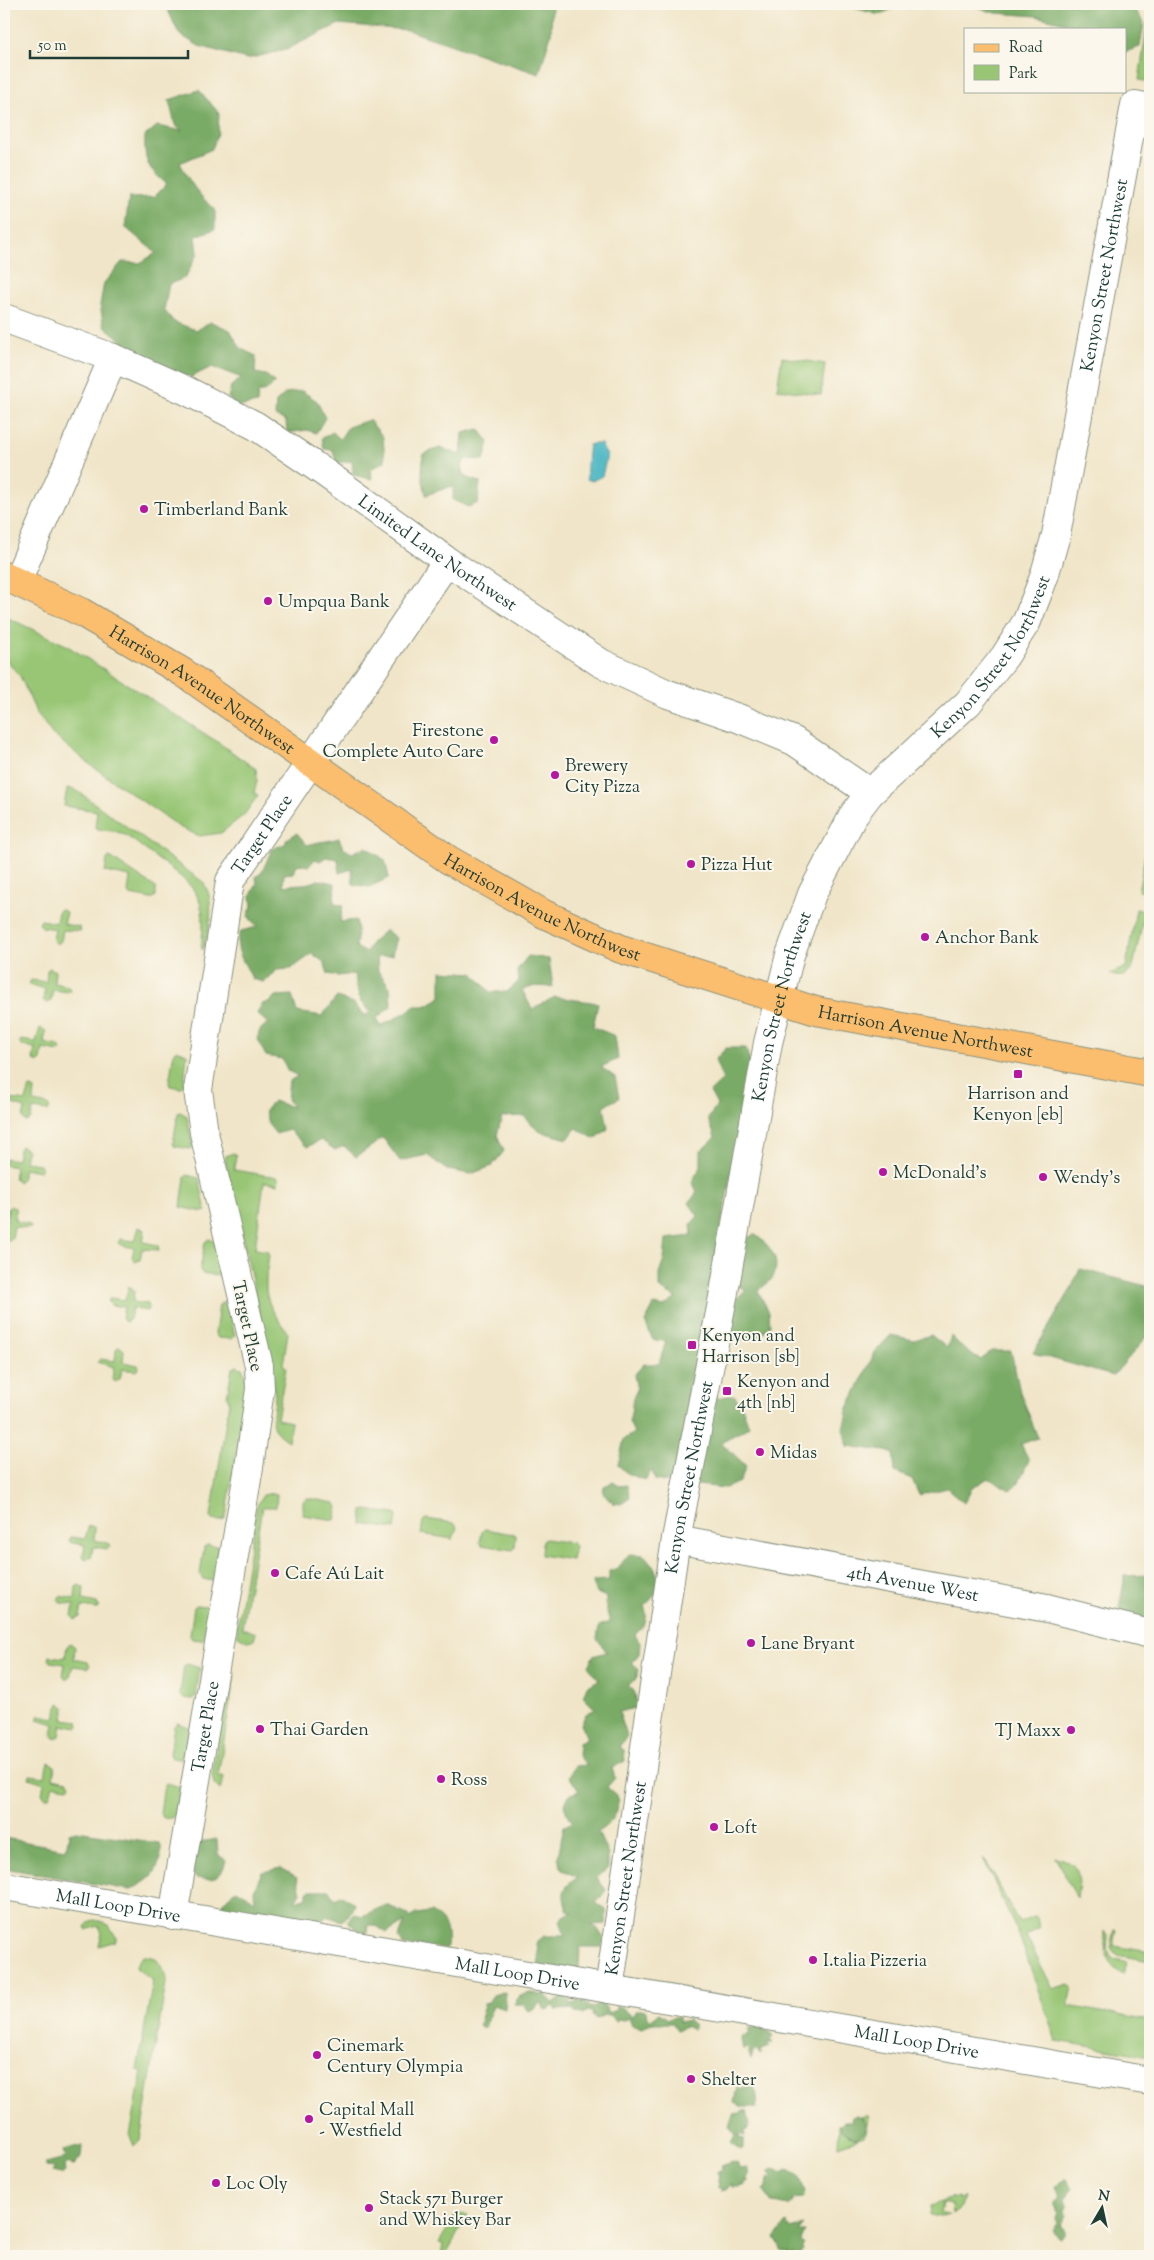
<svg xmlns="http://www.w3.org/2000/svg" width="1154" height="2260" viewBox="0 0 1154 2260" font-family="'Sorts Mill Goudy',serif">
<rect width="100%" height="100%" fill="#fbf7ec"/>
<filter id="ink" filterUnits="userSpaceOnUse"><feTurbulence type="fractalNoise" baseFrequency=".02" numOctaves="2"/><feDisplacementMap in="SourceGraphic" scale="10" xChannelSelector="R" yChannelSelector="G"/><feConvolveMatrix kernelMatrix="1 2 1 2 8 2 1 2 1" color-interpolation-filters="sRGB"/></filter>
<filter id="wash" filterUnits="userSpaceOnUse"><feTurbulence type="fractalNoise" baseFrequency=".0096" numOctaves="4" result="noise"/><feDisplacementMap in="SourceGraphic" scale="20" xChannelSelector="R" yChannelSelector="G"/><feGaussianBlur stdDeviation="1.12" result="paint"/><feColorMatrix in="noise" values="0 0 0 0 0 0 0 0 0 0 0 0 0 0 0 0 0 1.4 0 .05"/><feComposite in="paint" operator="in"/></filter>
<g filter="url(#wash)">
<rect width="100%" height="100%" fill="#f0e5c8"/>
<path fill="#98c674" stroke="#5c8254" d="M1150,5v77l-11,-2z
M782,357l43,7 -4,31 -44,-6z
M4,616l62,29 150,96 40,28 1,12 -3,12 4,2 -13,19 -24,19 -22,3 -20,-9 -87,-61 -40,-32 -16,-22 -16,-36 -16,-18z
M67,788l9,2 127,92c13,18 7,48 0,68l-2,-2c7,-53 -5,-61 -45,-90 -11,-8 -23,-19 -35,-25 -8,-3 -18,-2 -26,-5l2,-17 -33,-5z
M1150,830v63l-12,-2z
M110,857l46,31v8l-5,3 -21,-4 -2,-2 2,-16 -25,-5 2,-13z
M60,909l6,3 -2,12 15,3 2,4 -18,-1 -2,11 -4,3 -4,-4 2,-11 -13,-2 -3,-3 2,-4 15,3 2,-12z
M1136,909l5,1 3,5 -11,52c-5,9 -13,12 -23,7l16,-7z
M50,968l5,3 -1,12 14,3 2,4 -2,2 -15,-2 -2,11 -5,2 -3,-3 2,-11 -16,-5 2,-4 15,2 1,-12z
M40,1028l6,3 -2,12 15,3 2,4 -2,2 -16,-3 -2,11 -4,3 -4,-4 2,-11 -13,-2 -3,-3 2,-3 15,2z
M177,1050l10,4 -3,31 -3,3 -11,-2 -1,-3 5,-31z
M30,1087l5,3 -1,12 14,3 2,4 -2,2 -15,-2 -2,10 -5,3 -3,-4 2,-10 -16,-5 2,-4 15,2z
M180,1112l7,4 6,31 -3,2 -16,-3 -1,-3 5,-30z
M21,1146l6,4 -2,12 15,2 2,5 -2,2 -16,-3 -2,11 -4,3 -4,-4 2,-11 -12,-2v-7l13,2 2,-11z
M233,1153l3,2 -2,15 43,7 2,2 -1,5 -14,-2 -9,67 12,2 2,4c-6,39 -5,46 19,78l-5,31 3,4 -9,51 14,3 -3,19c-23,-14 -14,-22 -13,-44 0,-8 -1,-16 -2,-24l-48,-214 1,-3z
M187,1175l12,3 7,33 -3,1 -22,-5 4,-30z
M11,1206l5,3 -1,12 14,3 2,4 -17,-1 -2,11 -5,3 -3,-4 2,-11h-2v-7l3,1 1,-12z
M139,1227l6,3 -2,12 15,3 1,5 -17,-1 -2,11 -5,2 -3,-4 2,-10 -13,-3 -3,-2 2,-4 15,2z
M209,1239l5,2 8,32 -3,3 -17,-3 -2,-3 5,-28z
M129,1286l5,4 -1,12 15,2 1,5 -2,2 -15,-3 -2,11 -5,3 -3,-4 2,-11 -13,-2 -3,-3 2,-4 15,2z
M221,1303l6,1 2,3 6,29 -4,3 -13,-1 -3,-4 4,-29z
M119,1346l5,4 -1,12 15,3 1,4 -2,2 -15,-2 -2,10 -5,3 -3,-4 2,-11 -16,-5 2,-3 15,2 1,-12z
M237,1366l5,2 3,7 1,15 -19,122 -3,8 -5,1 -8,-3v-2l18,-114 -2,-6 5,-27z
M273,1493l4,1 -1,13h-14l-20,121 14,5 -2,7 -7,1 -9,-5 -1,-9 20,-121 6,-11z
M307,1498l28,5 3,4 -3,13 -32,-5v-14z
M366,1510l29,4 2,2 -2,13 -33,-5 1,-13z
M426,1519l28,4 3,4 -4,12 -32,-5 2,-13z
M89,1525l6,3 -1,12 14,3 2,4 -2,2 -15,-2 -2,10 -5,3 -3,-4 2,-11 -13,-2 -3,-2 1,-4 15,2z
M485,1529l28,5 3,2 -1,12 -2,2 -31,-5 -2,-3 2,-11z
M545,1539l27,4 3,3 -3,14 -31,-5 1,-14z
M207,1545l10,1 3,3 -5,28 -2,4 -10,-2 -3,-4 4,-28z
M79,1585l5,3 -1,12 14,3 2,4 -2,2 -15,-2 -2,10 -5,3 -3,-4 2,-11 -13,-2 -3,-3 2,-4 15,3 1,-12z
M197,1605l9,1 3,2 -4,29 -3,3 -10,-1 -2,-4 4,-28z
M70,1643l5,4 -1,12 14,3 2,4 -2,2 -15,-2 -3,10 -4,3 -3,-4 2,-11 -14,-2 -2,-3 1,-3 15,2 2,-12z
M187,1664l13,4 -4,28 -3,3 -10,-1 -3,-4 4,-28z
M235,1673l-17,103h5l1,2 -4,12 -6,-6 -2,-9 17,-97z
M59,1703l6,4 -2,12 15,2 1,5 -2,2 -15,-3 -2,11 -5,3 -3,-4 2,-11 -16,-5 2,-4 15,3z
M177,1723l12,4 -4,29 -3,3 -10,-1 -2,-4 4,-28z
M49,1762l6,4 -2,12 15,3 2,4 -2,2 -15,-2 -3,11 -4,2 -4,-4 2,-11 -15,-5 1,-3 15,2 2,-12z
M167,1783l13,4 -5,28 -3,3 -10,-1 -2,-4 4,-28z
M1055,1857c25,6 26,18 22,41z
M983,1858l3,3 33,62 14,-6 4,1 2,10 -13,8 27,53 15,-5 4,2 -4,20 82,15v35l-94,-15 -37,-106z
M95,1920l14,5 7,12v4l-17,5 3,-13 -4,-7 -12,4 -1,-2 5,-7z
M1115,1928l2,2 -3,16 36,6v9l-33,-6 -6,-7z
M1105,1931l3,5 -1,13 6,10 12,2 2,2 -4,12c-17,-10 -19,-26 -18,-44z
M143,1956c16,-1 23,13 23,27l-26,157 -6,6 -4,-10 12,-65 -5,-1 16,-89 -17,-13 1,-5z
M868,2115l1,1 -5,21 -26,9 1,-21 1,-1v3l7,7 9,5 8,-7 -4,-15z
M964,2196l-3,11 -9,7 -1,-9 -4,-2h-4l-2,9 8,3 -8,2 -11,-2 1,-9 21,-8 2,2 2,-2 4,1z
M461,2213l7,2 -23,41h-4l2,-12 -4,-1 16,-27z"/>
<path fill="#7aab66" stroke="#4c744d" d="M165,4h387l-1,30 -12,40 -132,-44 -68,-6 -54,26 -38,9 -48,-13 -20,-12z
M854,4h49l-24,11 -24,-7z
M964,4h167l13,19 -4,24 -15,5v-23h-49l-3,-4 -37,-9 -40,-3z
M199,90l20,23 -1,20 -6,16 -32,14c9,18 19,34 35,46v20l-19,7 2,17 -13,25 -16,6 -5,26 10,12 22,8 15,-8 19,8 11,19 15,7 -1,17 11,2 9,8 -9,8 -8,2 -1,10 -19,4 -10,-9 3,-12 11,-8 -30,-11 -21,10 -37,-6 -27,-12 -6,-19 -17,-14 -4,-21 4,-22 18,-21 18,1 16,-10 -31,-26 4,-29 25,-1 13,-13c-20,-16 -23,-23 -22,-48l12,-10 25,5 -7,-6 -6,-25z
M302,391l15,10 8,17 -9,15 -9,-3 -20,3 -1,-12 -11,-5 1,-14 10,-9z
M369,420l14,17 2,24 -14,8 1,10 -19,-4 -1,-14 -16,2 -3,-13 -9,-1 -2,-11 11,-6 7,7 8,-12z
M479,429l10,13 -5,18 -19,-1 -3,8 3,10 15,5 -2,21 -10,4 -15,-7v-14l-27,9 -4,-19 1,-22 17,-6 21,7 2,-22z
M297,833l10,12c11,-4 21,-3 32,-7l4,10 9,5 14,-6 19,13 4,18 -20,9 -16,-3 -1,-15 -13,4 -1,-14 -12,-2 -6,4 -5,-2 -6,7 -11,-2 -5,9 -9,1 -1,12c12,-3 24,0 35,-6l17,3 -1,21 9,1 -3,17 16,-2 2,11 -2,16 10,6 6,-11 14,-12 10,8 -4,17 -15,2 1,14 12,16 1,19 -14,12 4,8c12,-7 22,-11 34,-20h10l16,-9v-26l32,2 17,19h17l12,-11 -2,-11 11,-14 21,3 4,28 -18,-1 -13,4 10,19 23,-12 43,6 -5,24 22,9 3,23 -17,8 14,10 4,21 -15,8 4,23 -13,10 -19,-11 -8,11 -30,-8 -14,-15 -22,1 -5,18 7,16 -12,15 -21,8 -24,-4 -20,-15 -27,6 -17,-23 -27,19 -12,-11 -9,4 -14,-10 -14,7 -18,-17 -13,4 -8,-10 -3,-13 8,-10 19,6 -5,-8 2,-18 9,-5 -10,-5 -6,-12 -16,-3 -9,-17 3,-9 8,-7 -11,-9 5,-10 8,-2 5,-6 17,-1 5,17 25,4 15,-19 17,7 11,12 5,-4 -10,-11 -6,-27 -17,2 -9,-2 -4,-12 -12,-8 -21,15 -14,1 -14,12 -11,-3c-6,-16 -21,-30 -11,-48l16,-4 -9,-11 4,-10 -1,-11 6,-11 -1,-7 6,-5 10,-23 13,-5 2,-5z
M726,1048h20l5,19 -33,176 -3,23v29l-11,26 20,10 6,-28 16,-12 -10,-7 3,-40 15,-10c14,9 28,25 19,43 -3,5 -11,10 -15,14l11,21 1,13 -12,14 -54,1 12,58 18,-3 7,9 8,22c-10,8 -18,10 -28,16l25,24 -6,16 -15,6 -28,-3 -13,-16 -17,13 -12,-2 -3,-10 -7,10 -17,-6 -10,-9 6,-26 10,-6 -5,-11c4,-12 1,-21 8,-32l-3,-15 10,-11h15l7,-23 -13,-1 -8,-18 9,-17 10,2 12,-9 -17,-10v-14l5,-14 2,-21 26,-3 -1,-12 7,-8 -9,-13 8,-11 -5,-11 9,-14v-16l14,-14 -7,-18 9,-14 -7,-13 13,-12 -8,-20z
M1080,1269l70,18v46l-37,43 -80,-23 37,-62z
M891,1335l23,5 17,-5 16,13 4,-12 11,11 19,13 10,-9h20l9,41 18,46 -17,6 8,16 -10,22 -9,8 -22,-12 -17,11 -7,14 -17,-15 -28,7 -7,-16 -17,-7 -2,-20 -45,-6 -5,-17 5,-21 27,-56z
M614,1482l4,4 9,-1 3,13 -9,6 -8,-1v-3l-3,1 -7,-8 1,-7z
M629,1554l15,1c17,18 21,34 0,51 5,14 1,19 -9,29l5,8 -1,11 -7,8 7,8 -4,11 -8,4 7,6 4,16 -19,5 8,24 -8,11 5,3 1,11 -13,7 3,10 -8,9 10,9c3,18 -4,25 -19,36l10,23v13l-11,10 9,12 -10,13 10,7v14l-15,1 6,3 8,12 -4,7h-21l-1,20 -10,3 -30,-5 -2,-23 7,-6h21l-5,-15 3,-5 10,-4 -5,-1c-7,-18 -6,-23 10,-34l-16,-7 -4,-13 6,-31 9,-4 -4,-4 -5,-12 5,-11 10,-4 -10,-15 6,-10 12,-1 -9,-9 1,-13 8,-4 -6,-15 5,-10 9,-5 -12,-12 4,-11 12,-6 -11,-14 5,-10 14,-4 -10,-13 2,-13 11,-4 -4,-13v-12l-11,-5 -2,-11 16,-1v-9l9,-3z
M1150,1575v43l-13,3 -18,-13 6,-32z
M76,1831l83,12 3,6c-4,25 -10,30 -32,41l-126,-22v-30l62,11 3,-16z
M217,1839l1,16 8,5c-5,19 -11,21 -30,18l-8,-10 2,-24z
M281,1868l16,9 4,16 -7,8 12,-3 3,-8h20l6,9 7,-4 13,9 -3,8 -10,9 -16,-5 -5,7 -22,4 -80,-11 4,-14 13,-12 11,5 8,8 -1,-13 8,-18z
M386,1905l22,9 2,4 6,-4 15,-2c16,11 17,16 16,36l-44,-2 -4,-9 6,-15 -18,11 -12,-8h-7l-2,12 -19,-16 8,-7 7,2z
M502,1992l4,1 -1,16 -12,-4 -8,23h-4l-2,-4 3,-2 -2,-3 4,-15 4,-1 5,-8z
M529,1992l12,3 3,-2 9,10 6,-3 3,-5 5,3 3,6 16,-4 -1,5 8,3 5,-5 6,2 6,8 6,-3v-5l17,11 4,-6h8l5,10 9,-7 9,6 11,-3v6l9,-2 6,5 -1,5 -8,-4 -8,4 -5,-7c-12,1 -20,-3 -30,5l-10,-3 -3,-8 -5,3 -7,-1 -1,3 -5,-7h-6l-8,4 -5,-3 1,-3 -5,-2 -6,3 -7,-1 -2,-4 -16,1 -3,-4 -8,4 -3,-2 -3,-6 -4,6 -7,3 -6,-7h-9l5,-7z
M762,2025l2,5 10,5 -4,5 3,3h-6l3,4 -8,3 -1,5 -6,-6 -4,10 -2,-5v-7l-6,3 -2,-11 1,-3 8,-2 -2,-5z
M747,2084l5,1c5,8 7,13 4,22h-13l-9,-4 3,-17 3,3z
M743,2111h4l3,13 -3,6 -3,1 1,5 -6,-2 -1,3 6,2v8l-3,3 -10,-7 4,-8 -6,-8 4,-13 8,-1z
M856,2115l8,4c5,9 -1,15 -8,20l-14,-8 -2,-5 4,-5h8l-1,-3z
M82,2145c-1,11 1,15 -10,21l-3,-3 -5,3 1,5 -4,3 -9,-2 3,-4 -9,-1v-4l19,-5 -2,-8z
M733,2162l4,1 3,6 7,-1 2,6 -2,3 1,5 -4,-1 2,3 -2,2 -4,-1 -1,2h-7l-1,-3 -4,5 -5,1 -1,-3 -2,1 -2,-15 5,-4 -1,-3z
M774,2168l8,5 6,-3c12,3 13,11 17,22l-2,6 -11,1 1,3 -4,4 -17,-3 -8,-13 3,-3 1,-8 4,-3 -4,-4z
M1066,2179l7,9 -4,4 -3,8 2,5 -3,5 1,6 -6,10 4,3v6l-5,3 -7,-8 5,-8 -1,-4 2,-6 -4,-9 7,-7 -6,-9 5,-5z
M787,2223l4,6 12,-4 -4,7h6l-4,9 3,4 -2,2v4l-5,5 -3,-3 -6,2 -1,-3h-5l-7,-15z"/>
<path fill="#48b6c2" stroke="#347a7b" d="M593,444h8l6,12 -5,20 -10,5 -5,-2c-1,-4 1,-31 2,-34z"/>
</g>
<g filter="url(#ink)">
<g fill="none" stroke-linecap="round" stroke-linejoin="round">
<g stroke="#88917e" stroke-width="30">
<g id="minor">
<path id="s1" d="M4,318l109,40 74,33 69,35 69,47 122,88 154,102 67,31 70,24 56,23 76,52"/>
<path d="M17,581l96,-223"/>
<path id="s2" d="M676,1539l371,69 103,26"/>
<path id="s3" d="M4,1886l1146,195"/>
<path id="s4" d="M173,1916l76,-449 11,-78 -1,-23 -55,-233 -6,-43 32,-209 217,-320"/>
<path id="s5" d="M609,1989l67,-450 48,-247 44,-249 22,-88 22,-61 42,-80 16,-21 98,-90 37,-47 22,-35 17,-44 12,-42 79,-430 15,3"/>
</g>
</g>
<g stroke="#88917e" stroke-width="30">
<g id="major">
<path id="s6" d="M4,576l77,36 103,61 265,187 95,54 77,35 195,62 334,62"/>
</g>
</g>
<use href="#minor" stroke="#fff" stroke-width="28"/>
<use href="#major" stroke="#fbbd6e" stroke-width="28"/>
</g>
</g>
<g fill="#b5179e" stroke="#fbf7ec" stroke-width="2">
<circle cx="144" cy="509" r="5"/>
<circle cx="268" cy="601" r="5"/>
<circle cx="494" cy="740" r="5"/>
<circle cx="555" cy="775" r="5"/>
<circle cx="691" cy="864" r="5"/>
<circle cx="925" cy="937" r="5"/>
<rect x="1013" y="1069" width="10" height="10" rx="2.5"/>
<circle cx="883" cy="1172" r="5"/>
<circle cx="1043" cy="1177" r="5"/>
<rect x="687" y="1340" width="10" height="10" rx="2.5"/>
<rect x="722" y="1386" width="10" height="10" rx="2.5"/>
<circle cx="760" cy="1452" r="5"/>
<circle cx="275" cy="1573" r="5"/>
<circle cx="751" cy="1643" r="5"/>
<circle cx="260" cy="1729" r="5"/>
<circle cx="1071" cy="1730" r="5"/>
<circle cx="441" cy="1779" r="5"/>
<circle cx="714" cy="1827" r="5"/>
<circle cx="813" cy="1960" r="5"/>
<circle cx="317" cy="2055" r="5"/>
<circle cx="691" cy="2079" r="5"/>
<circle cx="309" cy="2119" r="5"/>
<circle cx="216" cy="2183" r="5"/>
<circle cx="369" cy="2208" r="5"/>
</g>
<g text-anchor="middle" stroke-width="4" stroke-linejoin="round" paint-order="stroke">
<g font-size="18" fill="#1f3d34" stroke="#fbf7ec">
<text dy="6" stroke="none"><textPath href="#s5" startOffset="1821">Kenyon Street Northwest</textPath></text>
<text dy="6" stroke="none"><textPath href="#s1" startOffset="496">Limited Lane Northwest</textPath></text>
<text dy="6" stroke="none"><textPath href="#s5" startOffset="1416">Kenyon Street Northwest</textPath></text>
<text dy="6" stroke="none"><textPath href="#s6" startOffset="229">Harrison Avenue Northwest</textPath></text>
<text dy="6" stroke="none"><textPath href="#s4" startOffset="1108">Target Place</textPath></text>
<text dy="6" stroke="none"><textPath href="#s6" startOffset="634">Harrison Avenue Northwest</textPath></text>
<text dy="6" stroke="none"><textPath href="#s5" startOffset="998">Kenyon Street Northwest</textPath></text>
<text dy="6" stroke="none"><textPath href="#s6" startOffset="1039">Harrison Avenue Northwest</textPath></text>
<text transform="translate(248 1326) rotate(78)" y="6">Target Place</text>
<text dy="6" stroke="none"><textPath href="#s5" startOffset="518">Kenyon Street Northwest</textPath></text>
<text dy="6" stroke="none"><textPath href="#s2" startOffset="241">4th Avenue West</textPath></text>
<text dy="6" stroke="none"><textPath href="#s4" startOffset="192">Target Place</textPath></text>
<text dy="6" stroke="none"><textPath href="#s5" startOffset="112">Kenyon Street Northwest</textPath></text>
<text dy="6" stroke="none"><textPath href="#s3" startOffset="116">Mall Loop Drive</textPath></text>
<text dy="6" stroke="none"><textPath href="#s3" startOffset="521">Mall Loop Drive</textPath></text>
<text dy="6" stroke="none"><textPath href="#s3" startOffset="926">Mall Loop Drive</textPath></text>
</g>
<g font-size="18" fill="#1f3d34" stroke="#fbf7ec" text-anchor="start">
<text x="154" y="515">Timberland Bank</text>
<text x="278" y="607">Umpqua Bank</text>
<text x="484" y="736" text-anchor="end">Firestone<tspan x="484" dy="21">Complete Auto Care</tspan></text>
<text x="565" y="771">Brewery<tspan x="565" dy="21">City Pizza</tspan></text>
<text x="701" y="870">Pizza Hut</text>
<text x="935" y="943">Anchor Bank</text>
<text x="1018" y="1099" text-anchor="middle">Harrison and<tspan x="1018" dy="21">Kenyon [eb]</tspan></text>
<text x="893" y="1178">McDonald's</text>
<text x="1053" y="1183">Wendy's</text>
<text x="702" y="1341">Kenyon and<tspan x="702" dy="21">Harrison [sb]</tspan></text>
<text x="737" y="1387">Kenyon and<tspan x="737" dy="21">4th [nb]</tspan></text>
<text x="770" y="1458">Midas</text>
<text x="285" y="1579">Cafe Aú Lait</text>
<text x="761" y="1649">Lane Bryant</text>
<text x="270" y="1735">Thai Garden</text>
<text x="1061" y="1736" text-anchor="end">TJ Maxx</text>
<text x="451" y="1785">Ross</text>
<text x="724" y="1833">Loft</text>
<text x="823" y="1966">I.talia Pizzeria</text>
<text x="327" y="2051">Cinemark<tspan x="327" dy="21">Century Olympia</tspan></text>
<text x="701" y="2085">Shelter</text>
<text x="319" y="2115">Capital Mall<tspan x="319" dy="21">- Westfield</tspan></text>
<text x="226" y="2189">Loc Oly</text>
<text x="379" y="2204">Stack 571 Burger<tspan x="379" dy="21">and Whiskey Bar</tspan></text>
</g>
</g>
<rect width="1154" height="2260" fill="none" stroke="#fbf7ec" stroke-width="20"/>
<rect x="964" y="28" width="162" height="65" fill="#fbf7ec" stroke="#a3ada2"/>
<rect x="974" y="44" width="25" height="8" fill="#fbbd6e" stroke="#a3ada2"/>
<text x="1009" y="52" font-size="15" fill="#1f3d34">Road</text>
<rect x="974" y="65" width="25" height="15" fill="#98c674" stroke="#a3ada2"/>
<text x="1009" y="78" font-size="15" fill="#1f3d34">Park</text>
<g transform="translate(1102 2208) rotate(9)" stroke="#fbf7ec" stroke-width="4" paint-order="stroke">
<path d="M0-4L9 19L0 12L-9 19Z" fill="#1f3d34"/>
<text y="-8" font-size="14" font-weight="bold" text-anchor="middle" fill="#1f3d34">N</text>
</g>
<path d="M30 50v8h158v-8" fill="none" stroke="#1f3d34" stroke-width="2.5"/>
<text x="38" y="50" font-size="15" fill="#1f3d34" stroke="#fbf7ec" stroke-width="4" paint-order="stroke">50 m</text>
</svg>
